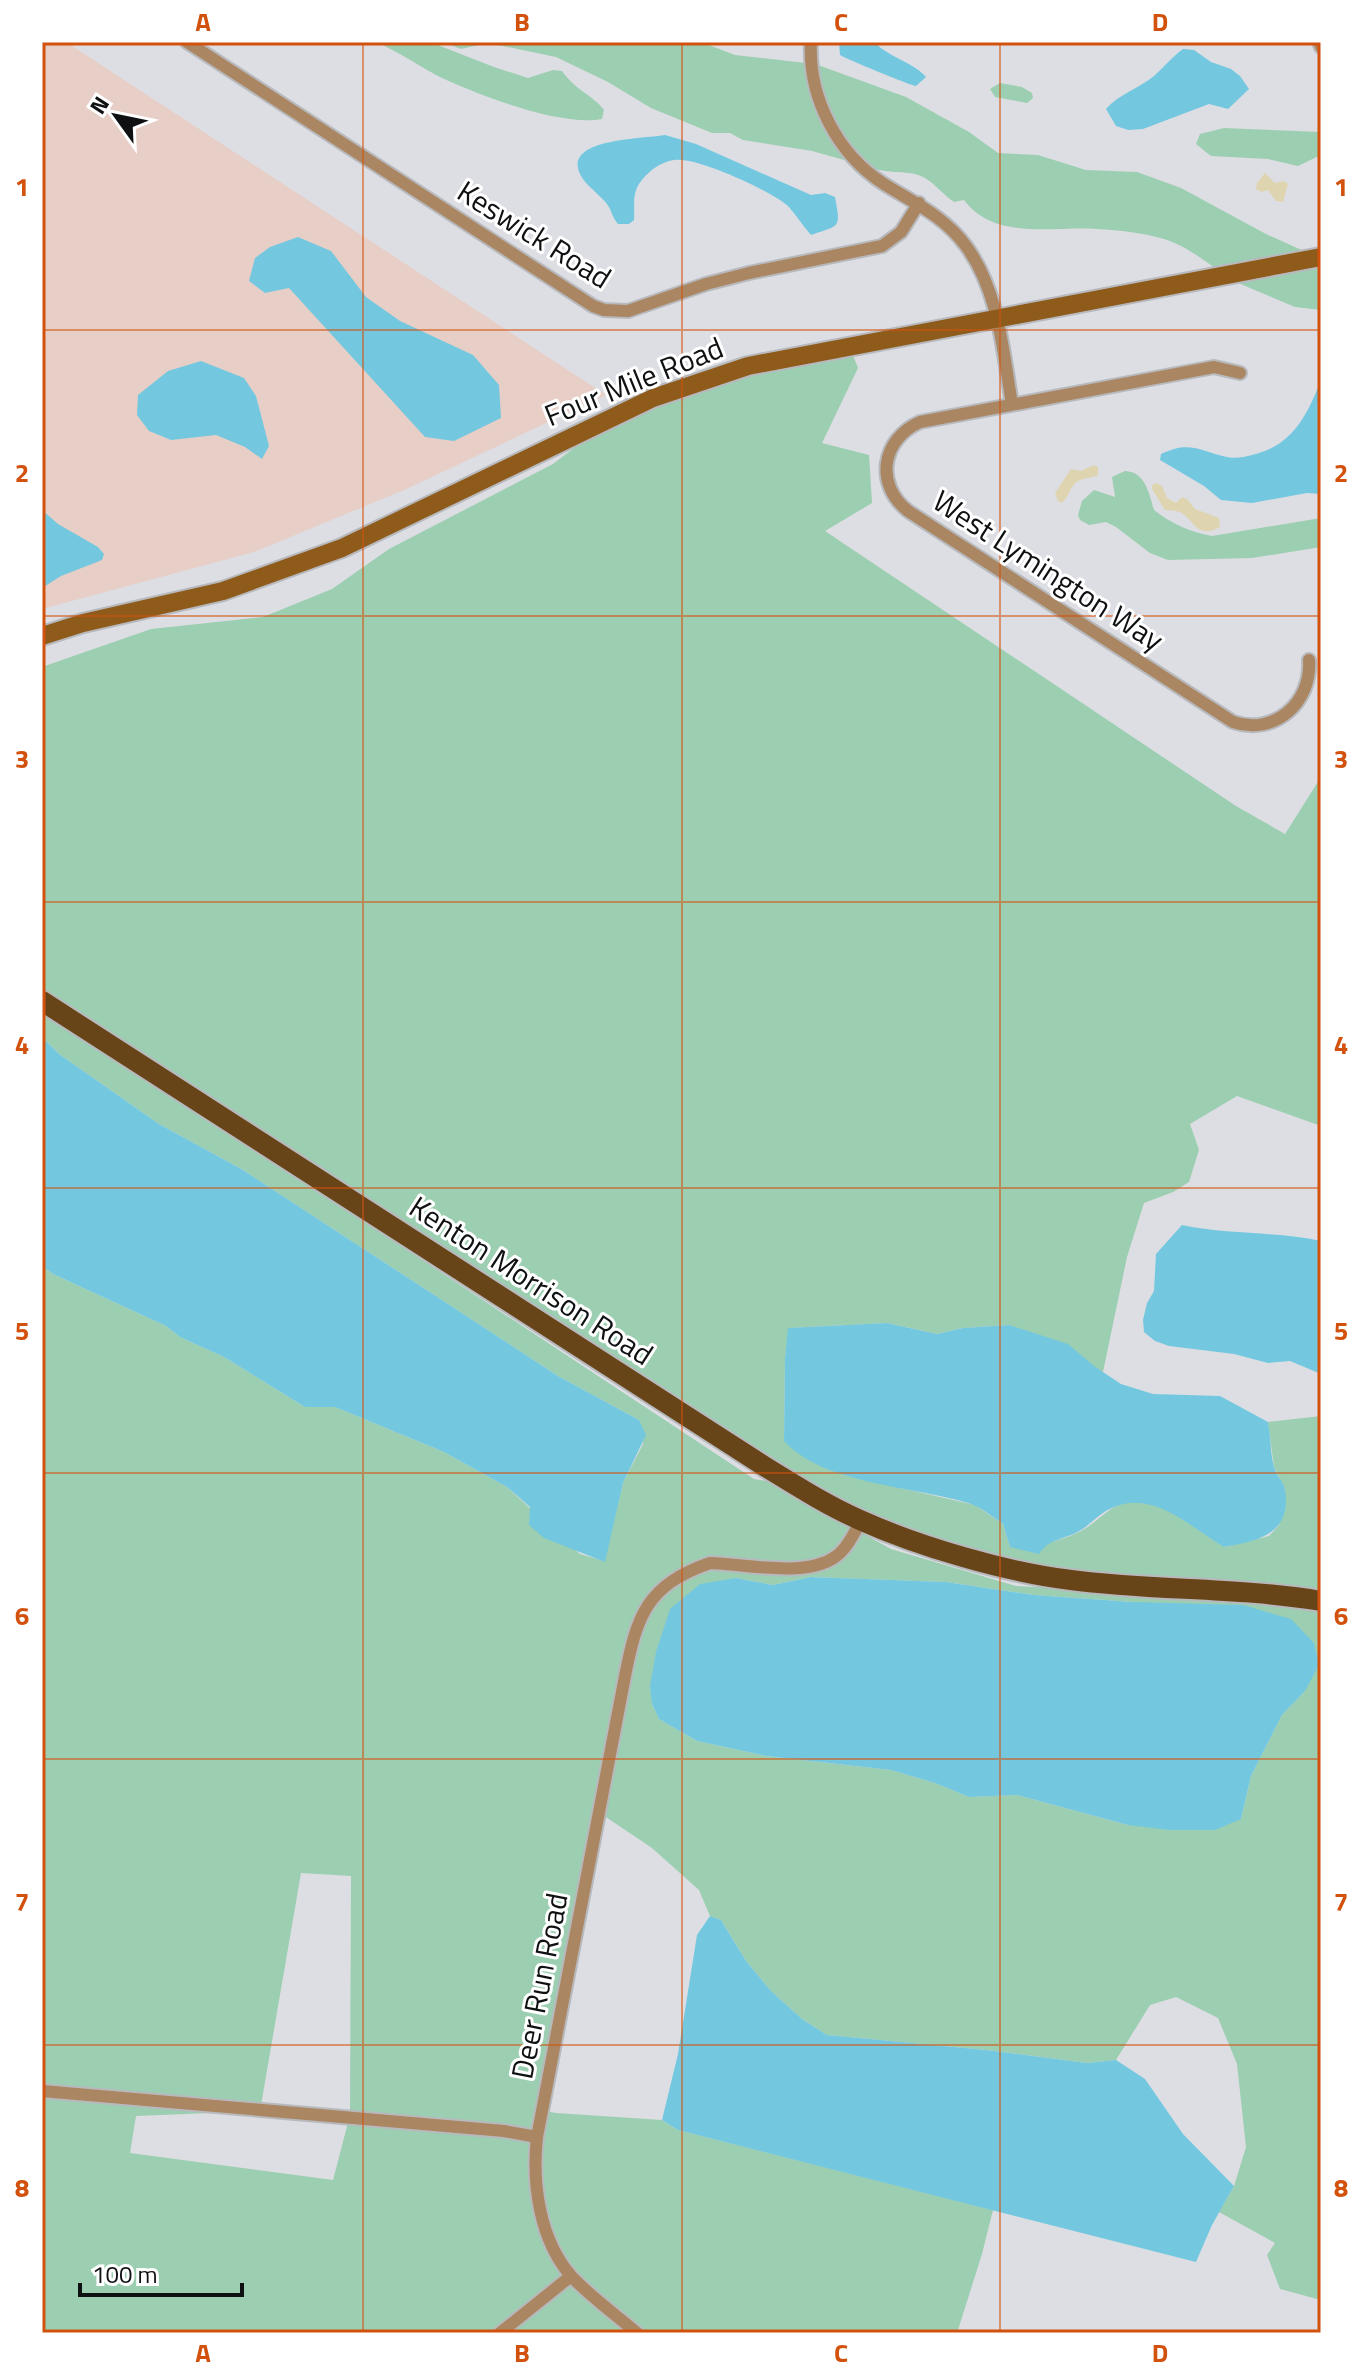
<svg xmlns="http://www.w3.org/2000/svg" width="1363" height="2375" viewBox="0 0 1363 2375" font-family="'Titillium Web',sans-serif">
<rect width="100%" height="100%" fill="#dddee3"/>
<path fill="#e7cec6" d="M42,42h24l540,353 -202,95 -150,62 -212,57z"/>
<path fill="#9cceb1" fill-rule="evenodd" d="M376,42h54l64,25 34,11 25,-8 9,1c14,20 31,24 42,39l-2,9c-41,8 -127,-25 -166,-44 -20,-11 -39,-24 -60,-33z
M443,42h258l34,13 71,8c2,38 21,67 42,98l-36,-10 -69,-11 -13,-7h-18l-61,-25 -43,-26 -52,-25 -68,-14 -27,6z
M818,65l88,32 63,35 29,21 40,2 48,15 51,2 44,16 85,46 40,18 -88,18c-17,-12 -34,-25 -54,-31 -20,-6 -45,-9 -67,-10 -45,-3 -102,12 -133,-29l-10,2c-10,-7 -19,-18 -29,-24 -15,-9 -38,-3 -54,-11 -28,-15 -50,-72 -53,-102z
M1000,83l22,4 10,6 1,5 -6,5 -32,-6 -5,-8z
M1224,128l97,4v23l-23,11 -30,-7 -57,-3 -15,-12 4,-10z
M1321,263v47l-26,-3 -64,-27z
M851,350l7,18 -36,75 47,12 3,48 -47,28 411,275 49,28 36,-57v349l-84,-30 -47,28 9,26 -10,32 -16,10 -29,11 -17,54 -24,115 -94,-47 -46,3 -26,6 -50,-11 -98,5 -4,30 -1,83 60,34 131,30 28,19 7,23c24,-1 45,-4 67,-14 26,-12 37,-39 72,-30 24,6 53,31 76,44l44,-11 10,-11 4,-14 2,-22 -11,-22 -6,-45 53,-6v179l-186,-14 -127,-20 -106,-32 -71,-29 -789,-505v-328l109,-38 112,-12 69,-28 57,-40 164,-85 42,-32 118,-49z
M1125,471c21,1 24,23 29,39 18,14 36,22 58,26l109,-18v29l-69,11 -84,2 -18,-7 -34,-26 -10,-5 -17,3 -9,-5 -2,-5 4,-14 12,-11 21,7 -3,-20z
M42,1009l712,470 13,2 124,68 125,37 225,11 80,9v694l-41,-11 -13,-34 8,-12 -56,-31 15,-26 12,-39 -9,-83 -19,-46 -42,-21 -26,8 -34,55 -29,3 -101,-13 -159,-15 -25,-16 -31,-28 -25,-30 -25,-41 -11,-4 -11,-26 -47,-42 -58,-39 -59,300 21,4 106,7 16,10 315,80 -11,44 -25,79h-915v-1067l11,8 113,52 14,11 44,20 81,50h30l109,45 63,35 73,67 24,7 19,-78 20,-39 -4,-24 -81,-44 -315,-206 -84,-46 -100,-70 -17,-17zM811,1577l135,5 88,13 99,7 172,89 -23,24 -31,61 -10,43 -113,6 -111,-30 -48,2 -34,-14 -44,-13 -125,-14 -69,-15 -38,-22 -7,-15 84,-126 37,7zM301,1873l50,3 -1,239 -17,65 -203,-27 6,-37 124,-5z"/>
<path fill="#ded5b0" d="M1265,173l10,10 9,-2 4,3 -5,18 -7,-1 -8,-11 -6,2 -6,-3 1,-6z
M1094,465l4,2v8c-6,3 -14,3 -20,6 -8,5 -9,16 -16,22l-4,-2 -3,-8 16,-24 10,2z
M1157,483l5,3 5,12 9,5 6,-6 5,2 8,10 24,9 1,9c-25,14 -27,-11 -41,-15 -4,-2 -9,-1 -14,-2l-13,-21v-4z"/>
<path fill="#73c8e0" d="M839,42h35c16,16 39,20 52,35l-10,9c-4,0 -72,-28 -76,-31z
M1183,49l11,1 17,12 20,7 9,7 9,13 -21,20 -19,-5 -66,25 -15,1 -12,-4 -10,-17c13,-15 32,-20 48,-33 10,-9 19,-20 29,-27z
M665,135l31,9 115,51 14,-2 10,4c6,32 5,28 -24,38 -8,-9 -15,-20 -23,-29 -17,-15 -92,-50 -114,-46 -14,2 -27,12 -35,24 -7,11 -4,23 -5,36l-5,4h-11c-5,-6 -6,-11 -9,-17 -6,-10 -19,-18 -26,-28 -28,-41 61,-40 82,-44z
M298,237l33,14 35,46 34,24 73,34 26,30 2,33 -47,23 -29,-4 -136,-149 -24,5 -16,-12 6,-23 15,-11z
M201,361l43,17 12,18 13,50 -7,13 -17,-12 -29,-12 -45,5 -22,-9 -12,-16 1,-20 30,-24z
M1321,380v114l-14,-1 -55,10 -31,-3 -17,-14 -44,-26 1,-6c29,-14 39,-3 66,3 9,2 17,0 25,-2 40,-9 55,-39 69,-75z
M42,510l16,14 40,23 6,7 -2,6 -41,16 -19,12z
M42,1037l17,17 100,70 84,46 315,206 81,44 7,15 -23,48 -18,79 -61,-24 -15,-13 1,-18 -23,-20 -63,-35 -109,-45h-30l-81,-50 -44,-20 -14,-11 -113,-52 -11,-8z
M1182,1225c46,10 94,6 139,16v133l-31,-13 -22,2 -34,-9 -65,-8 -14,-5 -11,-9 -1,-12 4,-17 7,-12 2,-37z
M887,1323l50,11 26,-6 46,-3 59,19 26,22 27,18 32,10 67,2 48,26c3,14 2,31 6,45 2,8 10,15 11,23 7,44 -27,51 -61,57 -34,-20 -71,-58 -112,-39 -11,4 -20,15 -31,22 -15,10 -31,7 -42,24l-29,-7 -7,-23c-10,-7 -21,-16 -32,-20 -56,-18 -147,-19 -187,-63l1,-83 3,-30z
M811,1577l135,5 88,13 99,7 110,3 48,14 23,24 5,22 -14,26 -23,24 -31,61 -10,43 -26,11h-46l-41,-5 -111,-30 -48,2 -34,-14 -44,-13 -125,-14 -69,-15 -38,-22 -7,-15 -2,-18 6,-34 14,-43 30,-25 36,-6 37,7z
M710,1916l11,4 25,41 25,30 31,28 25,16 159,15 101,13 29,-3 29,19 38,55 51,52 -22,39 -16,37 -518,-132 -16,-10 16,-66 19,-119z"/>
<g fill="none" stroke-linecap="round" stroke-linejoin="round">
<g stroke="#b8b9bd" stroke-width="16">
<path id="street" d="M187,42l406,264 11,4 24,1 78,-27 43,-11 133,-27 19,-14 18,-29
M811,42c-3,55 26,112 73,142 30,19 60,32 82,62 33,45 37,106 46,158
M1319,42l2,5
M1240,373l-26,-6 -294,55c-38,17 -46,62 -12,89l325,211c41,14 79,-19 76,-62
M42,2091l462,40 33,6 88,-461c12,-61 22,-91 85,-113 37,1 95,15 125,-6 12,-8 19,-24 26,-36
M537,2137c-5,46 2,103 35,140 19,20 44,38 65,56
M500,2333l71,-57"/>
</g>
<g stroke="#b8b9bd" stroke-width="22">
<path id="secondary" d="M42,636l41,-13 140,-32 119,-43 311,-150 95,-32 573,-109"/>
</g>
<g stroke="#b8b9bd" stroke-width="24">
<path id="primary" d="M42,1001l722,465c31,19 62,39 96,54 60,27 146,52 211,60 83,11 167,7 250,21"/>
</g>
<use href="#street" stroke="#aa8762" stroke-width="12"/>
<use href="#secondary" stroke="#8e5b1b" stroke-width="18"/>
<use href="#primary" stroke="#684519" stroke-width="20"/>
</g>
<path fill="none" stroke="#d2520d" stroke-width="2" stroke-opacity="0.55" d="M363,42v2291M682,42v2291M1000,42v2291M42,330h1279M42,616h1279M42,902h1279M42,1188h1279M42,1473h1279M42,1759h1279M42,2045h1279"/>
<g text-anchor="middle" stroke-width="6" stroke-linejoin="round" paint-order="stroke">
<g font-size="30" fill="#0f1012" stroke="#fff">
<text transform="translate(534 235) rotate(32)" y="10">Keswick Road</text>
<text transform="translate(634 382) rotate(-22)" y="10">Four Mile Road</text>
<text transform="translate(1048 571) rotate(33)" y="10">West Lymington Way</text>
<text transform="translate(531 1281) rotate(33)" y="10">Kenton Morrison Road</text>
<text transform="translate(540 1986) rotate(-79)" y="10">Deer Run Road</text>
</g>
</g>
<rect width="1363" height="2375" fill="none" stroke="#ffffff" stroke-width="88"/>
<g transform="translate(116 116) rotate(303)" stroke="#ffffff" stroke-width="6" paint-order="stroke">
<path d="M0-6L14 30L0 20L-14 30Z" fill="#0f1012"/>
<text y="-12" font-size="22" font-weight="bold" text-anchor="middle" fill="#0f1012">N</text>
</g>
<path d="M80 2283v12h162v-12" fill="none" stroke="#0f1012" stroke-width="4"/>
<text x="92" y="2283" font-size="24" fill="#0f1012" stroke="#ffffff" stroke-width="6" paint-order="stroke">100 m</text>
<rect x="44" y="44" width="1275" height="2287" fill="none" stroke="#d2520d" stroke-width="3"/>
<g font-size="26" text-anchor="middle" font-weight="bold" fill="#d2520d">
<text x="203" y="31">A</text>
<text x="522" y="31">B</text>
<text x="841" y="31">C</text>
<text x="1160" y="31">D</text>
<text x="22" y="196">1</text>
<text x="1341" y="196">1</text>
<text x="22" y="482">2</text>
<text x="1341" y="482">2</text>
<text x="22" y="768">3</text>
<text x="1341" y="768">3</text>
<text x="22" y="1054">4</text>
<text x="1341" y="1054">4</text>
<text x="22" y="1340">5</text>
<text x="1341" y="1340">5</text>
<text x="22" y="1625">6</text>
<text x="1341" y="1625">6</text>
<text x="22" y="1911">7</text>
<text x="1341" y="1911">7</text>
<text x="22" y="2197">8</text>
<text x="1341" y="2197">8</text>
<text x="203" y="2362">A</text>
<text x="522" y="2362">B</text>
<text x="841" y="2362">C</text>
<text x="1160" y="2362">D</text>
</g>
</svg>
